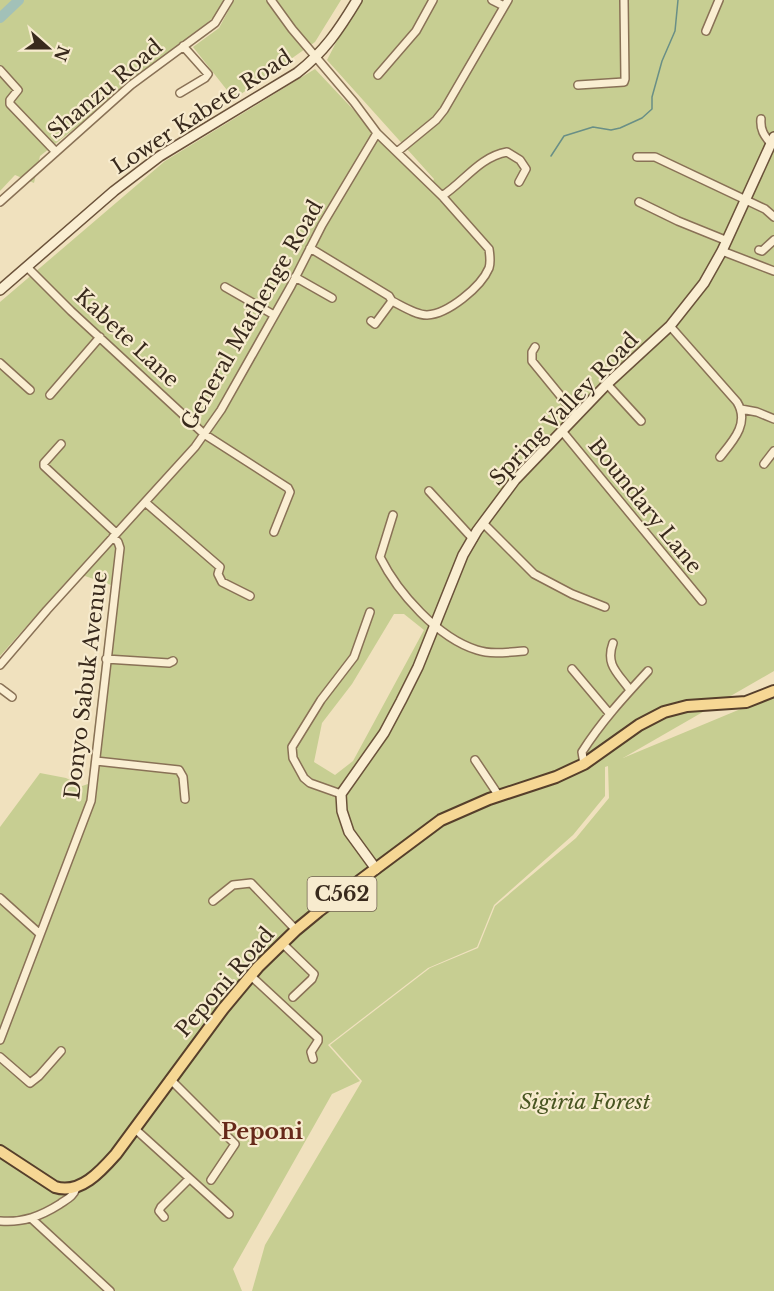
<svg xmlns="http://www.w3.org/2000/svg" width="774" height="1291" viewBox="0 0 774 1291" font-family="'Libre Baskerville',serif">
<rect width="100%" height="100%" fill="#f0e1be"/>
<path fill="#c7ce92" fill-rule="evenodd" d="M0,0h225l-10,16 -16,14 -159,126 -6,27 -19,-8 -15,16z
M234,0h107l-26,42 -81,57 -41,-52 26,-19z
M358,0h416v671l-151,87 151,-63v596h-522l13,-46 97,-164 -32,-36 100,-77 48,-20 17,-42 81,-68 33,-40 -1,-32 -3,1v29l-32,39 -79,70 -17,42 -49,21 -100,77 32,36 -28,13 -99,175 9,22h-242v-464l40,-54 26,5 16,8 6,-2 23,-199 -26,-9 -19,6 -66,74v-354l165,-141 150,-92 114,121 5,-11 -107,-119zM394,614h10l20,16 -71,131 -18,14 -21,-13 8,-39 30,-39z"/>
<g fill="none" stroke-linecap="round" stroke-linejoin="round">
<path stroke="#698f86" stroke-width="1.5" d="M551,156l13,-20 29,-9 18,3 9,-2 22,-10 10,-9v-12l10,-36 13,-30 3,-31"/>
<path stroke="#a2c1b8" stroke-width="10" d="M0,18l19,-18"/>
<g stroke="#897156" stroke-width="10">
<path id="street" d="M271,0l21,29 62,73 23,31 65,63 47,53c1,7 2,13 0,19 -8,19 -41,46 -62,47 -11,0 -25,-9 -35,-14
M492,0l12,6
M706,31l13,-31
M0,70l18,20 -8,10v4l46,48
M378,75l38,-44 17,-31
M578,85l46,-3 1,-3 -1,-79
M180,93l25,-15 3,-4 -25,-28
M761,119c-1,11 3,16 10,25
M397,152l39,-32 8,-10 64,-110
M637,157h18l110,52 9,8
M442,196c22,-14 37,-39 65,-44l13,8 6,9 -7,13
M0,202l131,-117 84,-62 14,-23
M639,202l39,19 47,19
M310,248l79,48 3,5 -17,23 -4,-3
M759,250l3,1 12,-11
M722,251l52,20
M27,267l44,44 133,123 84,54 2,4 -16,40
M295,277l37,21
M225,287l49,28
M670,326l67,76c13,21 -4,39 -17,55
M535,347l-3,5v9l45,55
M0,363l30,27
M607,384l34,37
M50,395l50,-58
M741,409l16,3 17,7
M562,431l140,170
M61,444l-17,19v3l72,67
M764,464l10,-13
M429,491l44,48
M145,502l75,65 -2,7 4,8 28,14
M393,515l-13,42c18,36 58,81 97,93 15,5 32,2 47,1
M484,524l50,50 38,20 33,13
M613,643c-8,22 5,30 17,47
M106,659l63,4 4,-2
M0,665l47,-55 148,-163 26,-37 70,-124 31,-61 55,-92
M572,669l37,44
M0,688l12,9
M475,760l24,36
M96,761l83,9 4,7 2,22
M584,764l-2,-12c19,-30 42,-55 66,-81
M341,794l-31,-11 -6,-5 -11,-20 -1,-11 29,-47 33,-43 16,-45
M0,898l40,36
M213,901l20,-16 18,-2 45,47
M282,943l32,31 -2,5 -19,18
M251,976l67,62v3l-7,11 2,7
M0,1040l91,-239 29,-253 -2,-6 -5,-5
M0,1057l30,26 9,-7 22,-25
M170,1079l65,65 -24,36
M134,1128l95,86
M164,1217l-5,-6 2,-4 28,-28
M32,1219l78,72
M0,1221c23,2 41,-5 60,-17 7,-5 14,-8 16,-16"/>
</g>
<g stroke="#6b523a" stroke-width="12">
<path id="secondary" d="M0,290l114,-99 46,-35 137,-83c27,-21 42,-43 60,-73
M376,869l-27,-37 -7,-21 -1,-17 43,-61 17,-32 17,-34 45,-112 14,-24 38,-51 92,-96 63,-58 34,-43 18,-32 52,-114"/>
</g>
<g stroke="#563f2b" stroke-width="14">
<path id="primary" d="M0,1151l55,36c25,8 46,-16 61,-33l107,-145 35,-42 38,-37 23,-19 122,-91 48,-21 67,-22 28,-13 55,-39 25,-13 23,-6 59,-4 28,-11"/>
</g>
<use href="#street" stroke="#faeed2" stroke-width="7"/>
<use href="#secondary" stroke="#faeed2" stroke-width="9"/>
<use href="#primary" stroke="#f6d794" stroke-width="10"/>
</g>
<g text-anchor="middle" stroke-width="4.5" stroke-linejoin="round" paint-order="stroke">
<rect fill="#f7ebce" stroke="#716351" stroke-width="1.5" x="307.5" y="877" width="69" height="34" rx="4.5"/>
<g font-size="20" font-weight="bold" fill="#38291c">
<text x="342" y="901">C562</text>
</g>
<g font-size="21" fill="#38291c" stroke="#f7ebce">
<text transform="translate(105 89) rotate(-40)" y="7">Shanzu Road</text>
<text transform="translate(202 112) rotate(-33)" y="7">Lower Kabete Road</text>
<text transform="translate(252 315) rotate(-60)" y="7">General Mathenge Road</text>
<text transform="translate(127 338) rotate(43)" y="7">Kabete Lane</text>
<text transform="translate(564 409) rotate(-46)" y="7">Spring Valley Road</text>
<text transform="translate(645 506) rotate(51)" y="7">Boundary Lane</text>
<text transform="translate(86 685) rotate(-83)" y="7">Donyo Sabuk Avenue</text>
<text transform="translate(225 982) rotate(-49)" y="7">Peponi Road</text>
</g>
<g font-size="21" font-style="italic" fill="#485521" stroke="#f7ebce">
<text x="585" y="1109">Sigiria Forest</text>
</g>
<g font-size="22" font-weight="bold" fill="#662919" stroke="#f7ebce">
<text x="262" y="1139">Peponi</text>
</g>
</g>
<g transform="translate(48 48) rotate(111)" stroke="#f7ebce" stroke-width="4.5" paint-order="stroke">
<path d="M0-4.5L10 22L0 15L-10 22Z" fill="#38291c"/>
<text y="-9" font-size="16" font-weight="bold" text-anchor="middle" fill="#38291c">N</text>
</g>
</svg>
